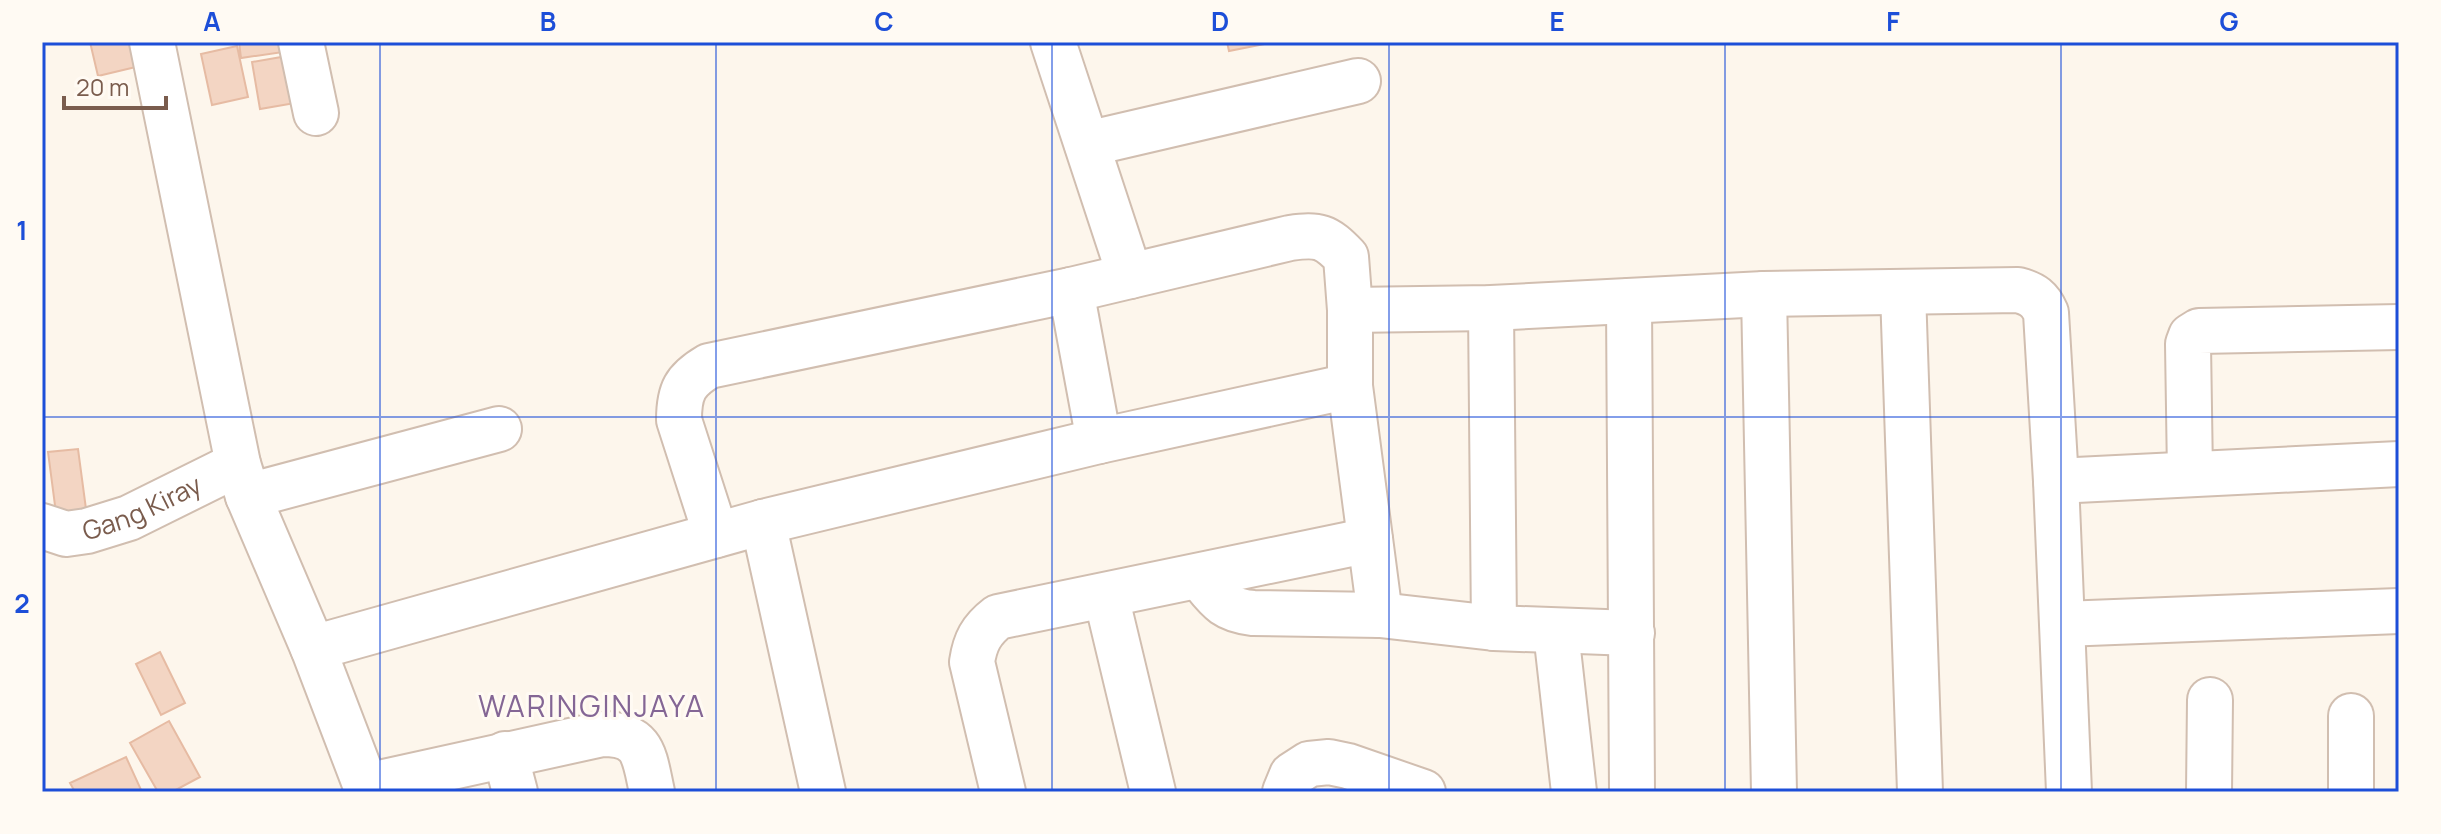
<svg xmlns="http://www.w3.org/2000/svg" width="2441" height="834" viewBox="0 0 2441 834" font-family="Manrope,sans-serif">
<rect width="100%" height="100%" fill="#fdf6ec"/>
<path fill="#f3d5c3" stroke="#e6bba3" stroke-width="2" d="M90,42h44l6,24 -42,10z
M239,42h57l1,8 -56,8z
M1227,42h48l-46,9z
M237,46l11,51 -36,8 -11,-51z
M293,55l8,47 -41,7 -8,-47z
M78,449l8,60 -30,4 -8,-61z
M160,652l25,51 -24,12 -25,-51z
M169,721l31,56 -28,15h-14l-28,-49z
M126,757l16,35h-67l-5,-9z"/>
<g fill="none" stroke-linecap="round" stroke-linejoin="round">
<g stroke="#d1beb0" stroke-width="48">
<g id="minor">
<path d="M152,42l86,422 10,32 65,152 55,144"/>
<path d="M301,42l15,71"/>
<path d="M1053,42l77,234"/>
<path d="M1087,144l271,-63"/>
<path d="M1071,290l28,151"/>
<path d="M1903,292l17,500"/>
<path d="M1764,294l10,498"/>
<path d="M1629,301l3,491"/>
<path d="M1491,308l3,320"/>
<path d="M1350,310l141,-2 273,-14 254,-4c15,4 22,9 28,23l10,168 13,311"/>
<path d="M2190,474l-2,-130 3,-8 8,-5 200,-4"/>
<path d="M2056,481l343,-17"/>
<path d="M248,496l251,-67"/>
<path d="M763,522l60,270"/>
<path id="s1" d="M42,526l24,8 21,-3 42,-13 109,-54"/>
<path d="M716,535l-37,-115c0,-29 6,-40 30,-54l362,-76 219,-52c29,-4 36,-2 56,19l4,53v76l30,229"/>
<path d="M1199,576c18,22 24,34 54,37l127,2 114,13 138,5"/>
<path d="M1106,596l47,196"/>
<path d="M2063,624l336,-13"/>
<path d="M1556,632l18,160"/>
<path d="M313,648l450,-126 336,-81 251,-55"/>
<path d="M2351,716v76"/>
<path d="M505,754l10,38"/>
<path d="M366,786l236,-52c43,0 42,22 50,58"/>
<path d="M1003,792l-31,-130c3,-20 9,-32 26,-45l372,-77"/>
<path d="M1285,792l7,-17 17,-11 20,-2 19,4 75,26"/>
<path d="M2209,792l1,-92"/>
</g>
</g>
<use href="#minor" stroke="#fff" stroke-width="44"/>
</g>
<path fill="none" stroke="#1d4ed8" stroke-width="2" stroke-opacity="0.55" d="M380,42v750M716,42v750M1052,42v750M1389,42v750M1725,42v750M2061,42v750M42,417h2357"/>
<g text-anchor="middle" stroke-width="6" stroke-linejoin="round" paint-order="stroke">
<g font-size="26" fill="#7a5c4d" stroke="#fffaf3">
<text dy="9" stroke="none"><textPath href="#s1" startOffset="106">Gang Kiray</textPath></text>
</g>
<g font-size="30" letter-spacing="2" fill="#846695" stroke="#fffaf3">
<text x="592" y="717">WARINGINJAYA</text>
</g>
</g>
<rect width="2441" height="834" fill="none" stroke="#fffaf3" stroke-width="88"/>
<path d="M64 96v12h102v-12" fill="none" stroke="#7a5c4d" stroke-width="4"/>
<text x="76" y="96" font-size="24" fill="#7a5c4d" stroke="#fffaf3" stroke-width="6" paint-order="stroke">20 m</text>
<rect x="44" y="44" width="2353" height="746" fill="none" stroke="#1d4ed8" stroke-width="3"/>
<g font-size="26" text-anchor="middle" font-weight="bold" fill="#1d4ed8">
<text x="212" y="31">A</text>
<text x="548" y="31">B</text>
<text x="884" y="31">C</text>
<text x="1220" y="31">D</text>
<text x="1557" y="31">E</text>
<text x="1893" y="31">F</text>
<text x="2229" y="31">G</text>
<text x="22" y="240">1</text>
<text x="22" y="613">2</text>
</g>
</svg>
